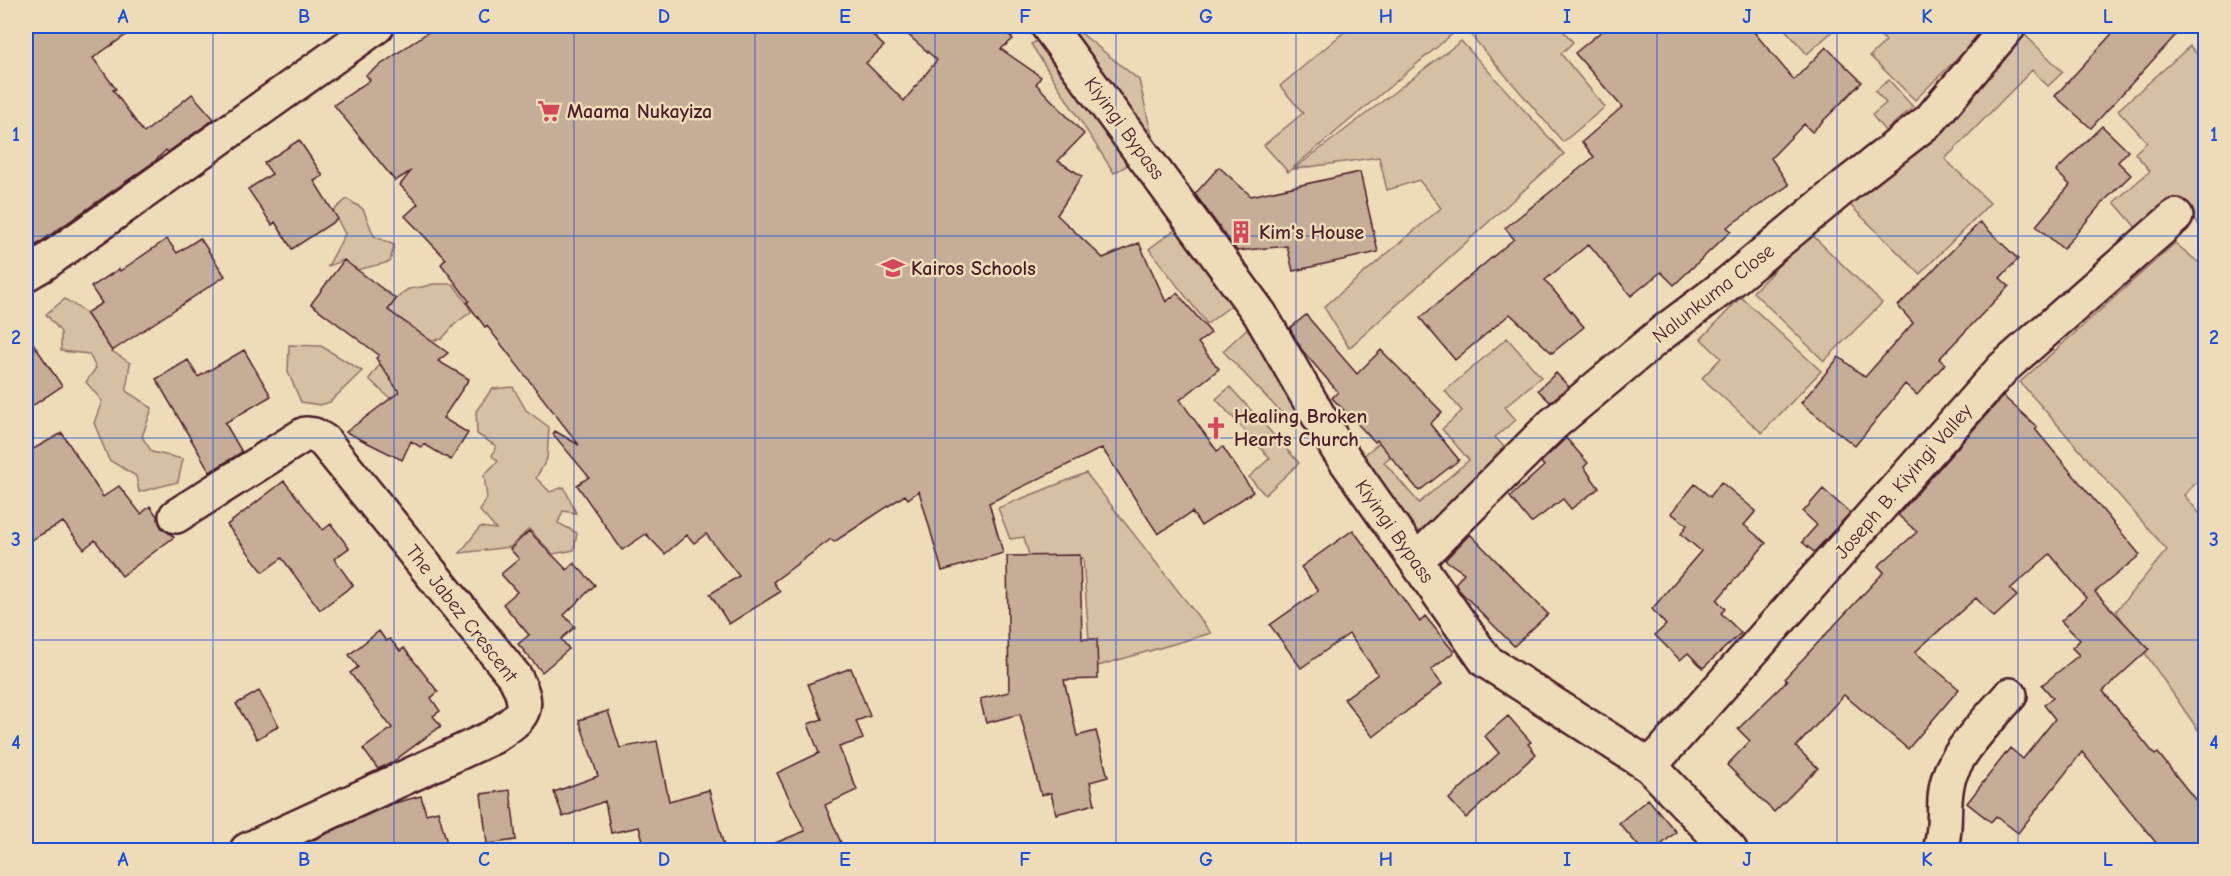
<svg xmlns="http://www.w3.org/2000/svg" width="2231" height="876" viewBox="0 0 2231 876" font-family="'Comic Neue',sans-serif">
<rect width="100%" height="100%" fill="#eedcb9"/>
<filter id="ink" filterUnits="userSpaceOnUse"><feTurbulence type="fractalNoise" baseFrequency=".0167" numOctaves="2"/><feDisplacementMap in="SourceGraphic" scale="12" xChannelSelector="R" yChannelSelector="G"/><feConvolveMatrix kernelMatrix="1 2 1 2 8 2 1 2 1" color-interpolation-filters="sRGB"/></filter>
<g filter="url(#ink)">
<path fill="#d6c0a4" stroke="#907068" stroke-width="1.5" d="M1065,26h7l67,54 16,69 -41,24 -83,-129z
M1349,26h113l-174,146 -24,-27 39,-32 -23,-27 70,-59z
M1463,26h96l14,16 -12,12 44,53 -42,35z
M1782,26h50l3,3 -28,25z
M1870,26h120l-75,74 -45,-44 16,-15z
M2023,33l40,39 -15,14 -16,-16 -87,89 45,44 -70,71 -70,-69z
M1461,41l103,113 -215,194 -25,-41 117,-99 -22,-28 -32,10 -8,-33 -85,12z
M2190,46l15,18v168l-29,-33 -37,32 -25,-29 36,-31 -15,-18 12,-11 -29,-32z
M1889,80l24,27 -28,24 -13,-16 14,-12 -11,-12z
M347,199l16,10 11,27 20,9 -4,17 -33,8 -13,-10 -16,6 17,-32 -12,-23z
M1184,223l57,75 -34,26 -58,-75z
M1810,233l72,70 -58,58 -71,-69z
M2175,243l30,25v206l-21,21 21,25v220l-89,-129 51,-61 -147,-168z
M433,284h20l14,19 4,9 -16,12 -13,15 -19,2 -20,67 -19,-15 -15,-14 40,-54 -21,-15c5,-7 13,-18 21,-21 9,-2 14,-1 24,-5z
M1741,297l80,74 -59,62 -60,-55 19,-20 -20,-19z
M65,299l21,14 26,38 18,12 -4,28 26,17 -10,29 10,15 31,7 -5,23 -39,10 -3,-16 -27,-16 -15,-37 8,-22 -16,-19 10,-14 -7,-14 -28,-3v-19l-15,-18z
M1257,319l67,73 -33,31 -68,-72z
M1507,338l34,39 -36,30 11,13 -21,17 18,20 -111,93 -63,-74 64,-53 11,14 -30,25 35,41 50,-43 -27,-31 20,-18 -17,-20z
M289,345l32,1 41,25 -32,31 -10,3 -19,-3 -13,-30z
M513,387l13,23 23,17 -2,32 -11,19 14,14 14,-5 12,26 -13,-2 -5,12 19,10 -3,17 -21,4 -24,-25 -19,18 -50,6 20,-26 16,2 -16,-18 7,-13 -3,-23 14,-14 -6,-5 4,-10 -19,-12 -1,-23 16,-22z
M1230,387l69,76 -34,32 -16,-18 21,-19 -54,-59z
M1086,473l125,160 -120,35 -8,-110 -53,1 -6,-22 -14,2 -12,-31z"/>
<path fill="#c5ad97" stroke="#4a1f2b" stroke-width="1.5" d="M26,26h113l-46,32 23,31 -3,1 31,43 48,-39 22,25 -46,33 -2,-2 -11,11 -129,91z
M437,26h426l21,20 -18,17 38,38 33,-41 -39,-34h103l12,13 -12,10 40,28 -5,7 48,50 -26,27 24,15 -25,39 46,43 36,-15 27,59 11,-9 34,40 -13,10 21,26 -39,31 37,51 6,-4 30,45 -52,34 -9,-14 -34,22 -56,-86 -113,55 14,50 -61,18 -23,-80 -11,8 -3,-4 -71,47 -3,-3 -58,43 7,10 -51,32 -19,-30 29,-18 -33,-42 -12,9 -7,-8 -22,19 -19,-20 -24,16 -45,-65 12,-8 -36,-43 2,-3 24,14 -92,-119 -2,1 -18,-24 2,-2 -28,-37 5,-5 -41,-43 13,-12 -18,-19 11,-14 -16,10 -61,-76 36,-25 -4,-5z
M1608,26h141l45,54 32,-33 36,35 -50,50 -8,-8 -33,34 18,27 -62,42 4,4 -57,54 -13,-13 -30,24 -42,-52 -44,36 39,47 -32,26 -42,-39 -55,46 -35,-42 94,-79 -9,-11 89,-71 -12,-15 40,-35 -47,-54z
M2119,26h65l-93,102 -36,-32z
M2102,126l26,25 -10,11 13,13 -29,28 -39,46 -27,-23 34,-41 -14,-14z
M299,140l24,36 -9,5 24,38 -46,30 -17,-27 -3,3 -24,-36 24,-15 -8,-11z
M1219,167l32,29 109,-24 18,80 -85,19 -6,-25 -50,5 -42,-57z
M1980,222l38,37 -18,19 9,8 -70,73 6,5 -28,31 -12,-11 -50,62 -54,-43 38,-46 26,20 48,-54 -15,-17z
M200,238l25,38 -113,75 -26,-38 16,-10 -11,-16 28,-18 1,2 47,-32 10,14z
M344,260l52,39 -8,11 60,43 -10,8 31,18 -26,39 25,15 -17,27 -27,-16 -2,4 -11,-7 -9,19 -56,-28 53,-40 -23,-34 3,-3 -68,-51z
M1306,315l51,59 24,-24 61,62 -12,12 29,36 -40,31 -42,-51 -2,2 -43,-44 6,-6 -36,-42 -12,-22z
M26,333l36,53 -36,24z
M244,350l27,46 -46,27 17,29 -32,20 -54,-93 32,-19 10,17z
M1556,373l13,14 -19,15 -12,-12z
M2003,396l34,31 -2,2 105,126 -45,37 54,57 -46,42 52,64 3,-2 47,59v38h-43l-80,-98 -64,81 -22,-17 -5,6 -24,-19 43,-55 13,11 32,-40 -11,-14 9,-7 -11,-13 37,-30 -7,-7 8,-8 -19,-19 25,-23 -36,-44 -40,35 7,7 -23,21 -18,-19 -61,54 44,37 -51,60 -64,-54 -48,52 22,21 -44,44 -47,-47 23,-24 -12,-12 49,-48 -2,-3 99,-106 -6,-6 39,-34 -19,-17z
M62,433l41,64 16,-11 22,28 9,-8 7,10 4,11 13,10 -52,39 -27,-36 -11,9 -21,-27 -37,21v-90z
M1566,438l22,25 -4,4 15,21 -28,21 -8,-10 -32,24 -21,-26 34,-31 -3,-4z
M284,481l39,49 8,-6 18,24 -15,11 19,26 -33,25 -38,-52 -19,14 -36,-47z
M1721,482l35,29 -12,14 22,18 -49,57 8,9 -4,4 20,20 -38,35 -15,-15 -8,7 -25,-25 11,-10 -14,-16 49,-58 -20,-17 6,-9 -16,-12 24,-29 15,13z
M1823,489l27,24 -36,39 -12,-10 15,-17 -14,-13z
M1353,530l67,92 5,-6 29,36 -23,18 11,14 -69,53 -29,-38 34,-25 -29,-40 -48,34 -31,-43 48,-34 -17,-24z
M529,531l38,39 7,-7 21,22 -31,30 11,12 -14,12 8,10 -27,23 -24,-28 11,-9 -26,-31 14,-12 -16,-18 18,-15 -9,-10z
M1470,534l78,80 -34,32 -55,-56 -4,-6 9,-11 -19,-13z
M1080,555l2,84h15l1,40 -34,1 13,56 19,-5 12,46 -18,5 5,22 -39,10 -5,-21 -10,2 -21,-81 -34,9 -6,-24 29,-7 -2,-136z
M379,631l7,10 4,-2 10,12 4,-3 34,44 -7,6 9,13 -7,5 8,10 -50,37 -13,6 -15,-20 29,-21 -42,-55 8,-6 -9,-12z
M851,668l19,48 -14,5 7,18 -24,8 18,43 -32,15 19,45h-83l-1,-1 45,-18 -28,-58 42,-20 -11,-29 14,-5 -14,-35z
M259,691l20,35 -22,13 -21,-35z
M608,711l12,37 37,-7 12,60 40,-11 16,60h-79l-7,-23 -28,6 -6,-32 -42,16 -9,-25 44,-16 -19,-56z
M1508,716l23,26 -3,2 8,10 -70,64 -17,-19 50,-46 -14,-17z
M510,790l6,50 -29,4 -6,-50z
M421,796l5,18 12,-3 11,39h-158l100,-46z
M1648,799l28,33 -21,18h-13l-23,-27z"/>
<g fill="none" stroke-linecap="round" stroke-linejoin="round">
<g stroke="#4a1f2b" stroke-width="38">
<path id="minor" d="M1048,26l212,288 77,134 149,213 164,105 80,84
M26,274l17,-10 334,-238
M176,516l129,-82 9,1 10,6 191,236c18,34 7,40 -22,60l-246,113
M1416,561l136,-136 109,-91 65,-49 119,-99 85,-66 79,-94
M1650,766l353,-398 173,-152
M1940,850c8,-23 1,-50 9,-73 8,-26 43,-61 61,-82"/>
</g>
<use href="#minor" stroke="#eedcb9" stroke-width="33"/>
</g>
</g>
<path fill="none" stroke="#1d4ed8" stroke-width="1.5" stroke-opacity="0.55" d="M213,26v824M394,26v824M574,26v824M755,26v824M935,26v824M1116,26v824M1296,26v824M1476,26v824M1657,26v824M1837,26v824M2018,26v824M26,236h2180M26,438h2180M26,640h2180"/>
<defs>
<g id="supermarket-bare" transform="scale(1.8)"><path d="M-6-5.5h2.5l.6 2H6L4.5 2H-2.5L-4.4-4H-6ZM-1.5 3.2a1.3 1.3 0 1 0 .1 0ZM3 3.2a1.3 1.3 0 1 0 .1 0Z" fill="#d1495b" stroke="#eedcb9" stroke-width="2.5" paint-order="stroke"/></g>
<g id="building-bare" transform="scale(1.8)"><path d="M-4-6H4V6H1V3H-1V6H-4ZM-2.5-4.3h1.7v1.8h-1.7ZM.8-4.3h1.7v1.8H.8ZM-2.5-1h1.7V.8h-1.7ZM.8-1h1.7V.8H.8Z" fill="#d1495b" stroke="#eedcb9" stroke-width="2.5" paint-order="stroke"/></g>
<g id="school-bare" transform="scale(1.8)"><path d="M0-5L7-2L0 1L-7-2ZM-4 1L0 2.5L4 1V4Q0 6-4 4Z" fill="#d1495b" stroke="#eedcb9" stroke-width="2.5" paint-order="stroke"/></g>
<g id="church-bare" transform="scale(1.8)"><path d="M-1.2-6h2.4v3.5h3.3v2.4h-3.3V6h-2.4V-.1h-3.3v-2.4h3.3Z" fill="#d1495b" stroke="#eedcb9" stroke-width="2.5" paint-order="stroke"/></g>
</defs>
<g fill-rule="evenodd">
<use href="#supermarket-bare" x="549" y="111"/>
<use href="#building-bare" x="1241" y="232"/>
<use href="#school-bare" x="893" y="268"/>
<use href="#church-bare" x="1216" y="428"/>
</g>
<g text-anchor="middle" stroke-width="5" stroke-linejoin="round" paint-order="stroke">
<g font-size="20" font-weight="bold" fill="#4a1f2b" stroke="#eedcb9" text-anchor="start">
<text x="567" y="118">Maama Nukayiza</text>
<text x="1259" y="239">Kim's House</text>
<text x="911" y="275">Kairos Schools</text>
<text x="1234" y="423">Healing Broken<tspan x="1234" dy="23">Hearts Church</tspan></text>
</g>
<g font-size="20" fill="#4a1f2b" stroke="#eedcb9">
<text transform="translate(1125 128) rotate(54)" y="7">Kiyingi Bypass</text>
<text transform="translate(1713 293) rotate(-38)" y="7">Nalunkuma Close</text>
<text transform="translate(1903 481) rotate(-49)" y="7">Joseph B. Kiyingi Valley</text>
<text transform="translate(1395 531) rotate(55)" y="7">Kiyingi Bypass</text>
<text transform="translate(462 613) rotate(52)" y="7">The Jabez Crescent</text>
</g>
</g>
<rect width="2231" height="876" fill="none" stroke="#eedcb9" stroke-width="66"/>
<rect x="33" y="33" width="2165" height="810" fill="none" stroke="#1d4ed8" stroke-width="2"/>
<g font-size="20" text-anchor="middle" font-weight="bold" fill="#1d4ed8">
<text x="123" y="23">A</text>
<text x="304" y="23">B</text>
<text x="484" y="23">C</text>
<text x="664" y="23">D</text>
<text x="845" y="23">E</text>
<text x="1025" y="23">F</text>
<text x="1206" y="23">G</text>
<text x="1386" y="23">H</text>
<text x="1567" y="23">I</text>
<text x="1747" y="23">J</text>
<text x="1927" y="23">K</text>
<text x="2108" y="23">L</text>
<text x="16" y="141">1</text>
<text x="2214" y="141">1</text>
<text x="16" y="344">2</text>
<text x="2214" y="344">2</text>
<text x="16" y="546">3</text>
<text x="2214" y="546">3</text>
<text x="16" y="749">4</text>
<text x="2214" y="749">4</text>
<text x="123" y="866">A</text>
<text x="304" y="866">B</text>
<text x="484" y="866">C</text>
<text x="664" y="866">D</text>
<text x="845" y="866">E</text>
<text x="1025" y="866">F</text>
<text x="1206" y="866">G</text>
<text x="1386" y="866">H</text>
<text x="1567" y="866">I</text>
<text x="1747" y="866">J</text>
<text x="1927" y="866">K</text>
<text x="2108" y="866">L</text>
</g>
</svg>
